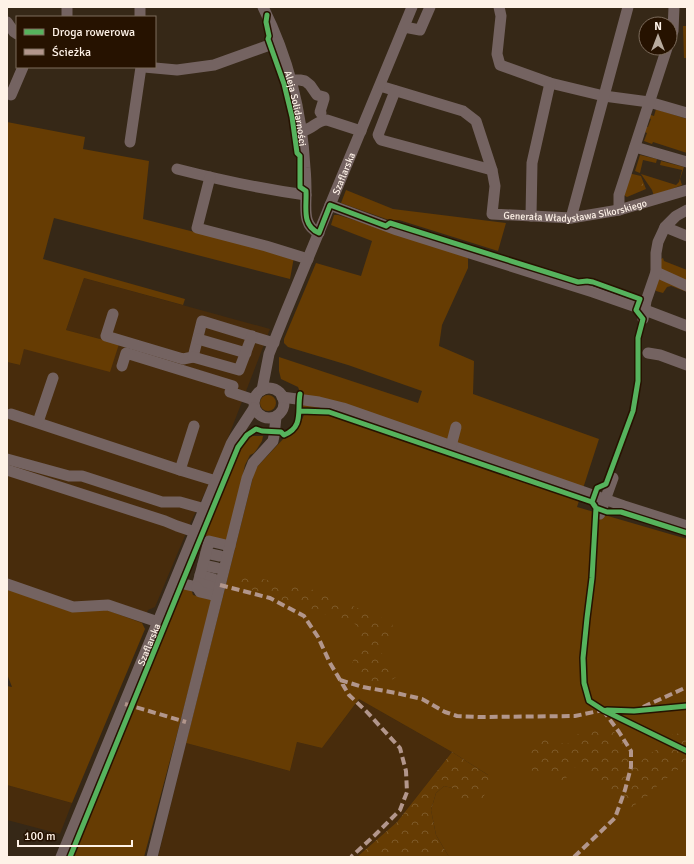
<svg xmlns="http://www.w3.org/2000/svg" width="694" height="864" viewBox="0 0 694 864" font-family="Signika,sans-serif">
<defs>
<pattern id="forest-crowns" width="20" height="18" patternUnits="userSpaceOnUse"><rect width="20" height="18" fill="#663c03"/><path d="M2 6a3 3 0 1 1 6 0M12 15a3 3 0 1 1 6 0" fill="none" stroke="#7d5928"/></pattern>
</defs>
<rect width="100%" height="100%" fill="#362817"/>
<path fill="#482c0c" d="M84,278l186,51 -54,140 -27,57 -34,81 -7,3 -6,13 -38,-14 -97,-21v-226l13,3 4,-17 95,-4 -53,-14z
M359,699l93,53 -55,70 -40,35h-199l28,-114 104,28 7,-29 25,6z
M7,785l65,18 -12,31 -53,-14z"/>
<path fill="#663c03" d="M683,26h4v32h-3z
M656,109l31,10v34l-34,-11 -1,2 -8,-3 3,-8 -5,-2 1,-5 5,1 3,-8 -4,-2 1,-3 6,2z
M7,122l78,15 -2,12 66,12 -6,58 151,38 -4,22 -236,-61 -11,41 142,40 -2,6 -99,-27 -18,52 53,14 -9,28 -86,-23 -4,16 -13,-3z
M640,155l17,4 -1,4 -13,-3 -3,13 -5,-2z
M661,161l23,6 -4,12 2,6 -28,11 -2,-6 -11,-16 35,11 3,-3 3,-12 -22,-5z
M628,173l13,3 5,13 -19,8 -5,-3z
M346,190l47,19 113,14 -8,28 -99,-31h-10l-48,-17z
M334,215h4l16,5 114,37v11l-26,57 -3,21 35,15 -1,33 126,45 -22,68 110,32v318h-238l-13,-22 -5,-25 5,-17 8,-7 13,3 31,-14 -36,-23 -93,-53 -37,49 -25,-6 -7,29 -104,-28 69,-274 30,-32 13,-9 6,-13 -4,-23 -2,-5 -17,-8 -2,-8v-14l139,46 4,-12 -74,-26 -60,-18 -4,-4v-4l32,-76 45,13 11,-35 -41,-16z
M663,258l1,3 23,9v14l-27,-14 1,-11z
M658,278l29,10v4l-16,-6 -4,1 -4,6 -7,-2 -1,-2z
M260 403a8 8 0 1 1 16 0a8 8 0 1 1-16 0Z
M250,436h13l-1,5 -5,8 -3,4 -4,2 -5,10 -17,77 -23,-6 21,-54 18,-39z
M184,587l7,2 2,6 19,5 -36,138 -32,119h-72l40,-95z
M7,588l97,21 38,14 3,6 -73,174 -65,-18v-99l5,1 -5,-13z"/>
<path fill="url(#forest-crowns)" d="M632,177l7,1 4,6 -1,4 -14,3z
M236,574l72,14 84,34 1,8 -12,20 3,10 18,14 -18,10 -36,-9 13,-36 -3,-12 -6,-6 -28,-7 -90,-30z
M595,725l18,6 20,18 1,11 3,5 12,-11 14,-8 3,-8 10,-5 11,5v21l-6,8 -25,20 -7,8 -17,12h-8c-8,-11 -14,-20 -28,-22 -7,-16 -7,-20 -26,-17l-4,6 1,8 -3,2 -7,-1 -8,-13 -3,-1 -6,6 -9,-5c-3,-19 -2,-19 12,-32h8l8,5 8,1 7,-3 6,-11z
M452,752l36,23 1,10 -6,13 -16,7 -10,-5 -1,-11 -12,-3 -8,7 -5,17 5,25 13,22h-92l40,-35z"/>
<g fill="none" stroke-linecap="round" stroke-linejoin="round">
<g stroke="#746361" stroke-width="11">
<path d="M67,7v10"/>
<path d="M140,7v10"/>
<path id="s1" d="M263,7c25,50 39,105 42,161 1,9 1,18 1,27 0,15 -3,31 13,38"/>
<path d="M499,7l2,9 -4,38 3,11 50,18 54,13 45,6 38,11"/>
<path d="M7,22l7,10 3,2"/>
<path d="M404,27l16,3 10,-23"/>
<path d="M670,39l3,-8 1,-24"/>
<path d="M144,67l33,3 37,-5 64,-23"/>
<path d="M292,80h8l5,1 5,4 7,10 7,2v2l-4,13 1,1"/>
<path id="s2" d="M380,86l83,25 13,10 16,49 3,16 -3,28 79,4 48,-8 68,-20"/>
<path d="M395,91l-17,44 3,5 111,30"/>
<path d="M11,95l12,-28"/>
<path d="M302,131c11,-2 15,-11 25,-11l34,11"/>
<path d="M130,142l11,-75"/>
<path d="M635,147l52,15"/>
<path d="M177,169c43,11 85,20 129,26"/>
<path d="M210,177l-13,51 69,18 42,13"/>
<path d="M330,205l67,25 196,62 52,18 42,16"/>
<path d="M619,210v-15l48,-147"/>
<path d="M531,216l1,-53 18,-80"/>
<path d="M571,218l57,-211"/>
<path d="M665,227l22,9"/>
<path d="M656,272l31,14"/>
<path d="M113,314l-7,22 77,23 10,-2 9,-36 72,22"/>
<path d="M643,319l3,-18 10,-29v-19l2,-11 7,-15 11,-11 11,-6"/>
<path d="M198,339l48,14"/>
<path d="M648,353l12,2 27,10"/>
<path d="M193,357l46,13 13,-34"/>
<path d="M122,366l4,-13 107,33 -3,6 24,8"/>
<circle cx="269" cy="403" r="15"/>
<path id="s3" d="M262,390l7,-36 16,-40 127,-307"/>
<path d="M282,397l37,5 24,6 281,98 63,20"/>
<path d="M11,414l169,56 36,11"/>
<path d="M38,422l15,-44"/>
<path d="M451,446l5,-19"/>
<path d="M7,459l62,17h13l80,26h18l25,7"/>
<path d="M7,470l158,51 12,5 18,6"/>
<path d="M180,470l14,-44"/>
<path d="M600,514l13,-36"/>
<path d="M206,553l14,3"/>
<path d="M203,565l14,3"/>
<path d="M200,575l14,4"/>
<path d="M175,582l22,5 12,-46 21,5"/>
<path d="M198,583l14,4"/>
<path d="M7,584l66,23 35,-2 50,17"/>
<path d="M197,587l3,5 17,4"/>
<path id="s4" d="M61,857l170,-413 4,-7 19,-29"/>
<path d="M152,857l95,-379 6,-15 20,-22 1,-5 2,-19"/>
</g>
<path stroke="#b2968c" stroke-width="4" stroke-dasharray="8 4" stroke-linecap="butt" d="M220,585l50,13 34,18 14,21 12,26 19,32 17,16 34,37 6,23 1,21 -7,18 -25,25 -24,22
M340,680l23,7 33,6 26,6 23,13 12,4 22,1 96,-1 28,-6
M125,704l61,18
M643,707l44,-20
M574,857l41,-39 10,-28 6,-23v-16l-12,-19 -14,-19"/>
<g stroke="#261200" stroke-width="8">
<path id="cycleway" d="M267,15l-1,7 3,14 -1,3 16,45 8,33 5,36 3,3v31l6,4c1,16 -5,34 13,42l11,-28 56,21 4,-3 188,59 9,-1 6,1 47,17 -4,11 7,9 -5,19v43l-5,30 -27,73 -9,4 -5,14
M300,411l29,1 263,90 4,6 -4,70 -5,40 -4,40 1,25 5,18 14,9 84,41
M596,508l11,4h14l66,21
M607,710l27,1 53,-5
M70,857l112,-274 56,-136 9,-12 9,-6 6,2 19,1 3,3c20,-8 13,-24 16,-41"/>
</g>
<use href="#cycleway" stroke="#56b35d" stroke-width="5"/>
</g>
<g text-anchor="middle" stroke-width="3" stroke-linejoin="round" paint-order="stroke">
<g font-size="10" fill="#fef2e7" stroke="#261200">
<text dy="4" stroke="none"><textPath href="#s1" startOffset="107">Aleja Solidarności</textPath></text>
<text dy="4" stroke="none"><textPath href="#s3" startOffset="232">Szaflarska</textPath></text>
<text dy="4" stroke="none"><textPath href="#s2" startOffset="283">Generała Władysława Sikorskiego</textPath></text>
<text dy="4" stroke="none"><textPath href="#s4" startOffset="230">Szaflarska</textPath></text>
</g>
</g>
<rect width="694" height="864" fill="none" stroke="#fef2e7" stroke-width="16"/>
<rect x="16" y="16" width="140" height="52" fill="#261200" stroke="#7c6c5c"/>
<rect x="24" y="29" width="20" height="6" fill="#56b35d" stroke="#7c6c5c"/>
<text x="52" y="36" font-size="12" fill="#fef2e7">Droga rowerowa</text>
<rect x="24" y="49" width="20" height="6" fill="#b2968c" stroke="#7c6c5c"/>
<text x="52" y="56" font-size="12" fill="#fef2e7">Ścieżka</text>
<g transform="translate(658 36)"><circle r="19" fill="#261200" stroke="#7c6c5c"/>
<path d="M0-3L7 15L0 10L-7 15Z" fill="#b8ab9e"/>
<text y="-6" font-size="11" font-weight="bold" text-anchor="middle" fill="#fef2e7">N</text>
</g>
<path d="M18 840v6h114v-6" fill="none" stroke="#fef2e7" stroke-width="2"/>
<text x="24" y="840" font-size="12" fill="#fef2e7" stroke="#261200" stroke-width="3" paint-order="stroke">100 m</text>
</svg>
